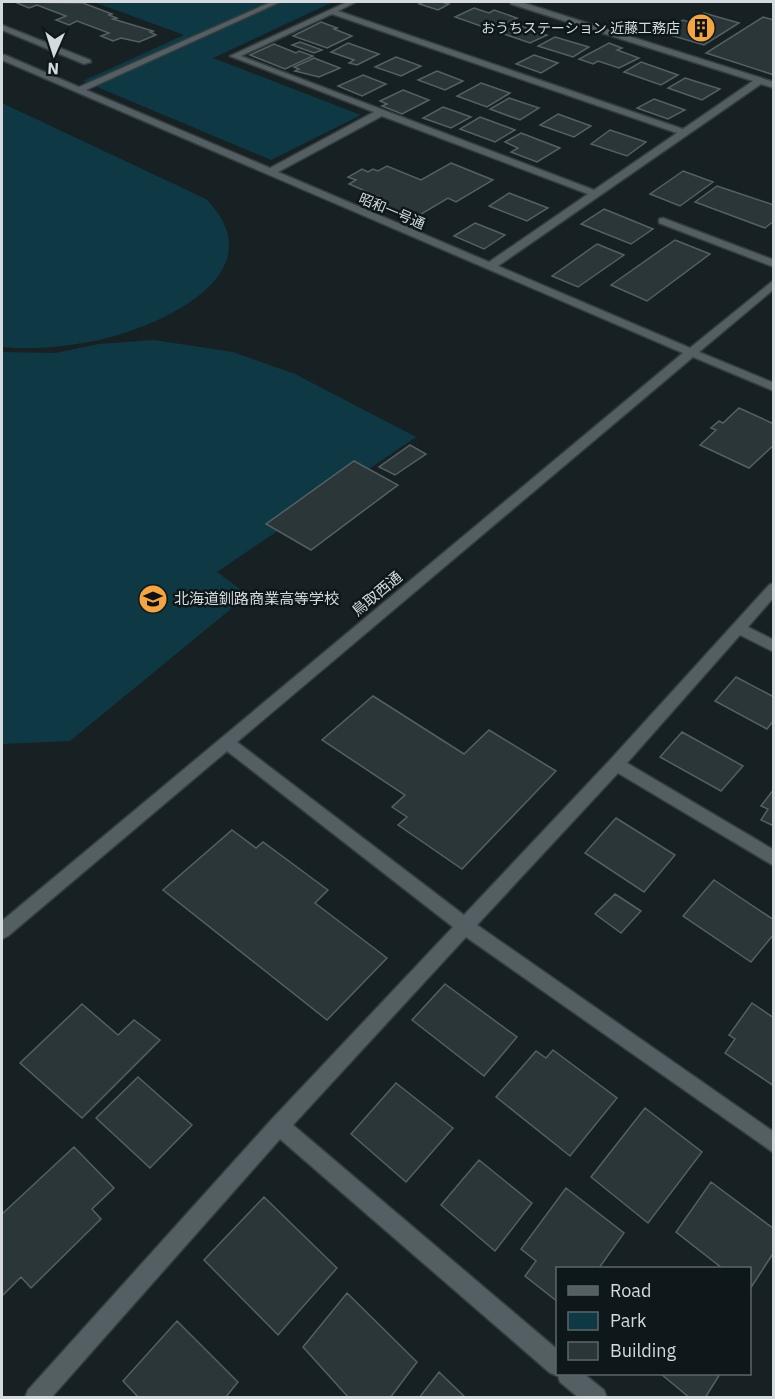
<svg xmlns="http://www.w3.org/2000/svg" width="775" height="1399" viewBox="0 0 775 1399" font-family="'IBM Plex Sans','Noto Sans JP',sans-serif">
<rect width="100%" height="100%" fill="#172124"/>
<path fill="#0e3843" d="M94,2h239l-120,56 148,57 -90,45 -188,-79 101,-46z
M2,103l204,96c76,77 -55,132 -117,143 -28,5 -59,8 -87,5z
M154,340l79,12 62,22 121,63 -199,135 31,23 -178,146 -68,3v-392l53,1 44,-9z"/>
<path fill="#2b3639" stroke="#546063" stroke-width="1.5" d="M22,2l61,1 29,11 -3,1 8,3 -4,1 40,12 -3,1 6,3 -17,7 -18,-4 -8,3 -12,-5 8,-3 -32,-12 -8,4 -13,-5 10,-4 -29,-11 -8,3 -12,-5z
M424,2h17l8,2 -11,6 -19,-6z
M474,8l15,5 5,-3 23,8 -25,12 -37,-13z
M704,13l35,10 -35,22 -41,-12 20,-13 6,2z
M763,17l11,3v55l-68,-22z
M321,22l16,6 -3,1 18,7 -25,12 -34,-12z
M518,25l29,10 -17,8 -29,-10z
M555,37l34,10 -16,10 -35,-11z
M300,42l22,8 -8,3 -22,-8z
M348,43l31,11 -22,11 -8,-2 5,-3 -23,-8z
M609,43l13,5 -5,2 22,8 -20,10 -21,-7 -5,3 -14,-5z
M274,44l22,9 3,-2 14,5 -28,13 -35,-14z
M534,55l24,8 -17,10 -25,-9z
M396,57l25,9 -20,10 -26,-9z
M314,58l26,10 -21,9 -24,-6 4,-2 -5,-2z
M641,62l37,13 -17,10 -37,-13z
M437,71l26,10 -18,9 -27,-10z
M363,75l23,9 -24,12 -24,-10z
M685,78l35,11 -18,11 -34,-12z
M481,83l29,10 -23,14 -30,-11z
M403,90l26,10 -27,14 -20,-8 5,-2 -7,-3z
M509,98l30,10 -19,12 -30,-11z
M654,99l31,11 -17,9 -31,-11z
M443,107l28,10 -20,11 -28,-10z
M558,114l33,12 -17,11 -34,-12z
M480,117l35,13 -20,12 -35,-13z
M610,130l36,12 -19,14 -36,-12z
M521,133l39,15 -23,14 -26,-10 7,-4 -13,-6z
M451,163l42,17 -37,22 -8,-4 -35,21 -38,-17 6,-4 -32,-14 7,-4 -8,-3 14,-8 6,3 5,-3 5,2 9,-5 34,14z
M683,171l30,11 -33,24 -30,-12z
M717,186l57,19v16l-9,7 -70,-26z
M509,193l39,15 -21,13 -38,-15z
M604,209l49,20 -22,15 -50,-20z
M475,223l30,12 -21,14 -30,-13z
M675,240l35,14 -63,47 -36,-16z
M597,244l27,11 -46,32 -26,-11z
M739,408l35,16v21l-25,23 -49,-23 16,-15 -5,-2 8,-7 4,2z
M410,445l16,9 -31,21 -16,-8z
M354,461l44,24 -87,65 -45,-26z
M736,677l38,20v23l-7,9 -52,-28z
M373,696l91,58 25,-24 67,41 -94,98 -64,-44 9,-8 -15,-10 13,-12 -83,-55z
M682,732l61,34 -22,25 -61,-34z
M774,789v37l-13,-6 7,-11 -7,-3z
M616,818l59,37 -31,37 -59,-39z
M232,830l24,18 7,-6 65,48 -13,13 72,55 -60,62 -164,-130z
M714,880l60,40v14l-23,28 -68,-46z
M615,894l26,17 -20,22 -26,-19z
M445,984l72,53 -33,39 -72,-56z
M752,1003l22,15v68l-49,-33 10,-14 -6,-4z
M82,1004l36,31 16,-15 26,20 -78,78 -62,-55z
M553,1050l64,48 -47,58 -74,-59 40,-46 10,7z
M138,1077l54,48 -42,43 -54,-50z
M396,1083l57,45 -47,54 -55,-48z
M645,1108l57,44 -54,71 -57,-46z
M74,1147l40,41 -22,21 9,10 -70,69 -10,-11 -19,19v-82z
M479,1160l53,43 -37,48 -54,-46z
M711,1182l63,47v23l-24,37v-21h-28l-46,-36z
M566,1188l58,45 -25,35h-41v34l-33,-26 11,-15 -15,-12z
M264,1197l73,71 -59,67 -74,-75z
M347,1293l70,69 -27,36h-41l-46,-51z
M177,1321l61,61 -13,16h-86l-16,-17z
M439,1372l27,26h-47z
M661,1374h59l-15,24h-15z"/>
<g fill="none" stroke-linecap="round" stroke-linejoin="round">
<g stroke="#353d3f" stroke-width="3">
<path id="minor" d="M271,2h9l-194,88 184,78 104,-56 -144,-56 117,-54h9l-18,9 345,118 70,-48 -242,-77 -1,-2h11l253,80v6l-13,-4 -263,182 192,82 84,-68v9l-75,63 75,31v8l-81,-34 -456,385 227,173 146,-155 159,-175 5,-2v14l-26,30 26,13v12l-34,-17 -113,128 147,87v16l-156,-93 -141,152 297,207v21l-308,-216 -173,188 265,225v24h26l20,16 3,8h-28l-19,-16 -2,-6 -8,-3 -270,-234 -229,259h-26l3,-8 244,-271 181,-192 -226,-176 -219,185 -6,3v-18l681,-568 -681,-293v-5h3l74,32zM332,14l345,119 -83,57 -353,-134zM382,116l206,78 -99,68 -211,-90z
M2,25l88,35 1,2 -7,2 -82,-34z
M663,218l111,42v7l-115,-44v-4z"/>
</g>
<use href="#minor" fill="#545f63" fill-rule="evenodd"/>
</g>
<defs>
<g id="building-disc" transform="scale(1.5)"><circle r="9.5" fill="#f3a443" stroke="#0e181b"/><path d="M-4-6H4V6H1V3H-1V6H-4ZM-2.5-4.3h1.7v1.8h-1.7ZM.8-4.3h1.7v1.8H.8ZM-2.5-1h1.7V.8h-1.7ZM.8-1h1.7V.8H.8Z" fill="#111"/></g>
<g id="school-disc" transform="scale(1.5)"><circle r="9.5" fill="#f3a443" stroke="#0e181b"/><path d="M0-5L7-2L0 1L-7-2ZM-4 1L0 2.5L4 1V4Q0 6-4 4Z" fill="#111"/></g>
</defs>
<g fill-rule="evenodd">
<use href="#building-disc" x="701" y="28"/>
<use href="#school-disc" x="153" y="599"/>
</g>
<g text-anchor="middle" stroke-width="5" stroke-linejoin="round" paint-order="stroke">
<g font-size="14" fill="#d4dadd" stroke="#0e181b" text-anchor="end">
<text x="680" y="33">おうちステーション 近藤工務店</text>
</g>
<g font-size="14" fill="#d4dadd" stroke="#0e181b">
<text transform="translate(392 211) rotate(23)" y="5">昭和一号通</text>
</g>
<g font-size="15" fill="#d4dadd" stroke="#0e181b">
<text transform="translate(377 594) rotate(-40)" y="5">鳥取西通</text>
</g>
<g font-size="15" fill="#d4dadd" stroke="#0e181b" text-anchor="start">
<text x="174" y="604">北海道釧路商業高等学校</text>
</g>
</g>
<rect width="775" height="1399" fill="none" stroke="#d4dadd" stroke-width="6"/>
<rect x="556" y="1267" width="195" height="108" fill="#0e181b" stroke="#5d6669" stroke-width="1.5"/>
<rect x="568" y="1286" width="30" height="9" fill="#545f63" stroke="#5d6669" stroke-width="1.5"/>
<text x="610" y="1297" font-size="18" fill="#d4dadd">Road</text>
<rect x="568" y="1312" width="30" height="18" fill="#0e3843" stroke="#5d6669" stroke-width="1.5"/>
<text x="610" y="1327" font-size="18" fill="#d4dadd">Park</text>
<rect x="568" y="1342" width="30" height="18" fill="#2b3639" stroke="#5d6669" stroke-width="1.5"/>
<text x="610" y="1357" font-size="18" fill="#d4dadd">Building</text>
<g transform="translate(54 54) rotate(183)" stroke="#0e181b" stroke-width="4.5" paint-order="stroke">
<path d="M0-4.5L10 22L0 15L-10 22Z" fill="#d4dadd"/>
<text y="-9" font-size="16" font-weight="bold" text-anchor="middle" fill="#d4dadd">N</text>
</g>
</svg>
